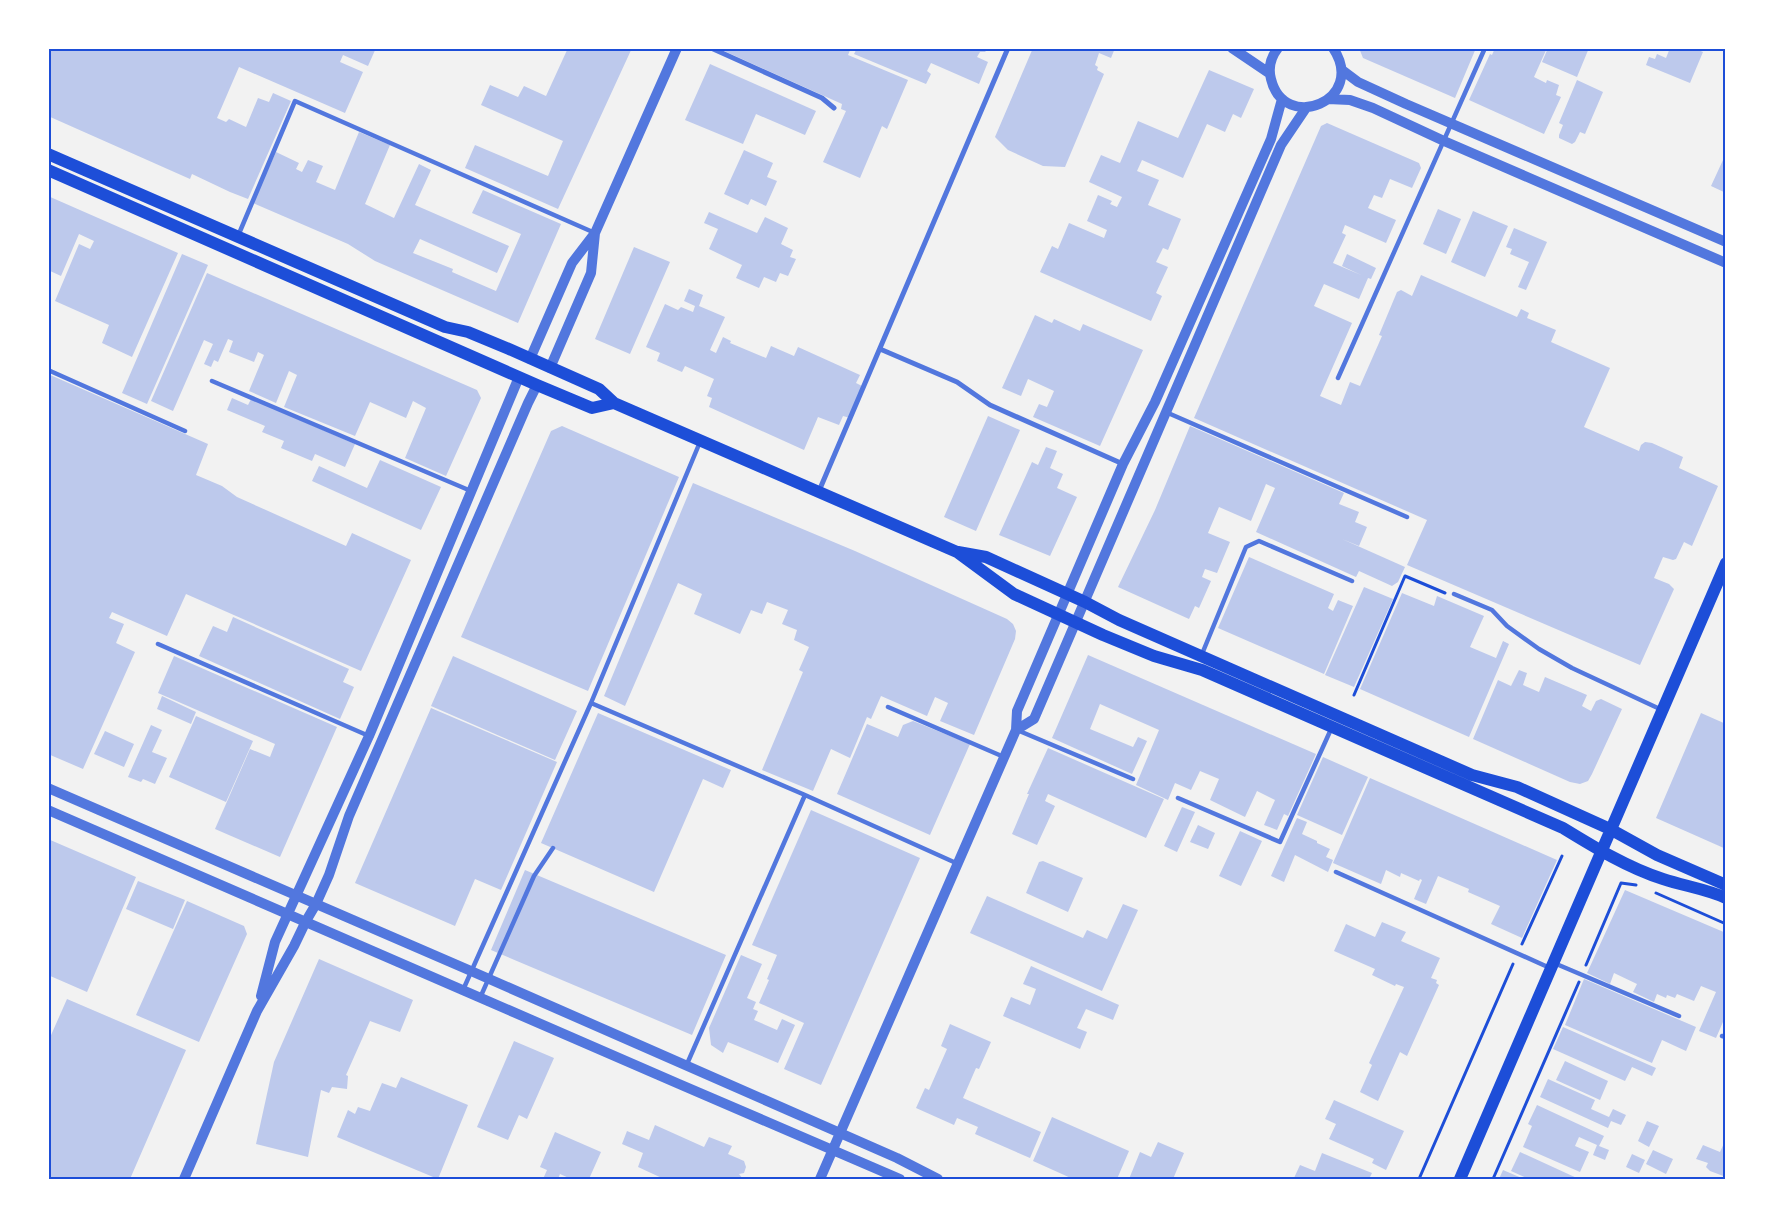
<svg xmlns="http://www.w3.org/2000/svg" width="1774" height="1227" viewBox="0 0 1774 1227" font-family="Jost,sans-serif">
<rect width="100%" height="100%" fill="#f2f2f2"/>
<path fill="#bdc9ec" d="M48,48h328l-8,18 -25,-11 -3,7 23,10 -18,41 -106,-46 -22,51 9,4 3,-3 17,8 12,-29 11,4 4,-9 18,8 -43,98 -18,-7 -38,-18 -2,5 -142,-63z
M568,48h64l-74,161 -93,-41 10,-23 73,31 15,-35 -82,-36 9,-20 28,12 6,-11 22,10z
M723,48h128l-3,7 60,25 -21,49 -5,-3 -22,52 -37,-16 23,-51 -5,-2 1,-5 -120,-54z
M857,48h132l-4,4h-5l-3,5 11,5 -9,22 -48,-21 -4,8 4,3 -5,10 -72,-30z
M1033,48h82l-4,10 -12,-5 -4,12 3,2 -1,3 7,4 -39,93 -22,-1 -35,-16 -13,-13z
M1359,48h117l-21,50 -92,-40z
M1495,48h52l-13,29 12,6 1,-3 12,5 -3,10 5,2 -17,37 -75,-34 21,-46 2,1z
M1548,48h41l-12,29 -35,-15z
M1670,48h24l9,4 -13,31 -44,-18 3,-8 6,2 2,-5 9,4z
M710,64l106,47 -11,24 -49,-21 -13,30 -58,-24z
M1209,70l45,19 -13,29 -8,-4 -8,18 -18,-8 -24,54 -41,-18 -5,11 22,9 -11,25 33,14 -13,31 -5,-2 -7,14 12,5 -12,26 6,3 -11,25 -111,-49 12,-26 6,3 11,-26 35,15 3,-8 -20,-9 11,-26 14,6 -2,3 7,3 5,-10 -33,-15 12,-27 19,8 18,-42 40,17z
M1577,80l26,12 -18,42 -5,-2 -5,10 -3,2 -13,-6v-3l4,-10 -4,-2z
M1327,123l92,40 2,5 -9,20 -22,-9 -8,19 -8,-3 -6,13 28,12 -10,23 -41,-18 -3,8 4,2 -13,28 28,12 -19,-9 5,-12 29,14 -5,11 -3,-1 -9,21 -35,-15 -10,22 38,17 -32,73 21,9 9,-23 10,4 22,-50 -3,-1 18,-43 4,-2 11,6 9,-21 96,42 4,-8 8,4 -2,5 29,12 -5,12 59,26 -26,59 55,24 2,-6 4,-3 7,1 31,14 -4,11 39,18 -26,60 -8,-4 -8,17 -3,1 -10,-3 -9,21 15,6 5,5 -34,76 -233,-100 20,-45 -233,-102 127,-292z
M359,132l31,13 -25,59 29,14 25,-54 12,6 -16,35 94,41 -12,27 -77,-34 -7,14 40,16 -1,3 44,19 25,-57 -49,-21 11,-23 78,34 -43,99 -143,-62 -27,-17 -95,-41 23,-51 23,11 -3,6 6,3 6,-12 15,6 -7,16 19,8z
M744,150l29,13 -6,14 10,4 -11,25 -15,-7 -3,6 -24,-11z
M1723,160l3,2v31l-15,-7z
M48,196l130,57 -46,104 -30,-14 7,-18 -54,-24 24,-57 11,5 4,-8 -15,-7 -18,42 -13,-6z
M1438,209l23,10 -15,35 -23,-10z
M1473,211l35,15 -23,51 -34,-15z
M709,212l48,21 8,-16 23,11 -7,16 12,6 -3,7 6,2 -8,17 -8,-3 -4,9 -12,-5 -5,11 -23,-10 6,-13 -33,-16 9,-20 -14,-6z
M1514,228l33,14 -21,48 -8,-3 11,-25 -19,-8 2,-5 -6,-2z
M634,247l36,15 -40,92 -35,-15z
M182,254l26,11 -61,139 -25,-11z
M207,273l270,117 4,8 -35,78 -41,-18 21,-50 -13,-7 -7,17 -36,-16 -15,34 -71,-29 13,-32 -8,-4 -13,32 -27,-12 15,-36 -6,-3 -4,10 -25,-10 4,-11 -5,-2 -10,23 -4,-2 -3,7 -7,-3 9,-20 -9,-4 -31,71 -22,-10z
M689,289l14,6 -4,11 26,11 -15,33 6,3 7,-16 8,4 -1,2 36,15 5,-12 23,10 4,-9 62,28 -4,8 8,4 -14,31 -7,-2 -4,9 -21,-8 -14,33 -95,-43 3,-9 -5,-2 7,-17 -29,-13 -3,6 -25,-11 3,-8 -14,-6 19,-43 13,6 3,-3 12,5 2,-6 -11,-5z
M1035,315l17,8 2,-4 26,12 3,-7 60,26 -43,96 -67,-29 6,-13 8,3 7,-16 -26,-12 -7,17 -19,-8z
M48,374l160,70 -12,31 26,11 15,11 109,49 6,-13 59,27 -50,111 -175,-77 -19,42 -55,-24 -3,6 15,6 -8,19 19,9 -52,117 -35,-15z
M232,398l16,7 3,-6 104,45 -10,23 -30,-13 -3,7 -31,-13 3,-7 -22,-9 3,-6 -38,-16z
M988,416l32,14 -44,101 -32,-14z
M562,426l117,51 -91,214 -127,-54 90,-206z
M1190,426l154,67 -5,11 20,8 -4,10 12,5 -8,19 -17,-7 63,28 -7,15 -6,4 -33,-15 -3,6 -100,-45 19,-44 -9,-4 -15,37 -32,-14 -11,26 22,9 -13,31 -12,-4 -3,8 9,4 -12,27 -4,-2 -6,13 -71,-32 37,-77z
M1046,447l11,4 -7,17 13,6 -6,14 20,9 -27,59 -51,-21 33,-73 6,3z
M380,460l61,27 -20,43 -109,-49 7,-15 48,22z
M693,483l162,68 152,68 6,5 3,7 -1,8 -41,96 -34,-14 8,-18 -13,-6 -8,19 -46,-20 -10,23 -4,-2 -17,41 -19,-9 -18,42 -51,-21 41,-98 -4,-2 10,-23 -15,-7 3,-10 -15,-6 6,-14 -21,-8 -5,12 -11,-4 -11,24 -46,-20 8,-20 -24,-11 -53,123 -21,-10z
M1249,557l85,37 -6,14 5,3 5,-11 15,6 -29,68 -106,-46z
M1364,587l29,12 -39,88 -29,-12z
M1402,593l32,13 3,-10 47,20 -14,31 26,11 7,-17 6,3 -40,93 -109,-48z
M233,617l116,52 -6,13 11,5 -14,32 -141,-63 14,-30 14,6z
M1088,655l228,99 -28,62 -4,-2 -7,16 -13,-5 11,-25 -18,-9 -12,26 -35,-17 9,-21 -19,-8 -9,19 -16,-7 -7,17 -32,-15 23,-55 -59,-26 -10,25 43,18 5,-10 9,4 -15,33 -80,-36z
M174,656l163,71 -57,130 -65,-28 35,-80 20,8 5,-13 -117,-51z
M453,656l124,55 -22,49 -124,-54z
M1519,670l8,3 -4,12 16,7 6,-15 42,18 -5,11 9,5 5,-10 5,-2 21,10 -30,65 -4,7 -8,3 -10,-2 -97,-43 25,-59 13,6z
M162,696l34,16 -5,12 -34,-15z
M431,708l126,54 -56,128 -26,-11 -20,47 -100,-43z
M598,713l133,57 -8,18 -20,-9 -49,113 -113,-49z
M1701,713l25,11v125l-70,-31z
M196,716l57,25 -27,61 -57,-25z
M913,721l57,23 -40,91 -93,-41 30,-70 31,13 5,-12z
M151,725l11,5 -10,22 15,6 -12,26 -12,-5 -2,3 -13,-5z
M105,731l29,13 -10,23 -30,-13z
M1048,748l116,51 -18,39 -98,-44 -3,7 10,5 -18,39 -25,-11 17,-40h-2z
M1323,757l45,20 -26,58 -45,-20z
M1370,778l187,82 -35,78 -31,-14 9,-18 -32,-14 1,-3 -31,-13 -12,28 -12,-5 8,-19 -2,-1 -1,2 -18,-8 -1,4 -14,-7 -5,14 -48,-21z
M1182,807l13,5 -18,40 -13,-6z
M811,810l109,48 -99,227 -37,-16 20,-46 -45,-20 10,-23 -2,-1 10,-24 -25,-10z
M1297,818l10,4 -5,12 15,7v2l13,6 -4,8 7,3 -5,12 -33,-17 -11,27 -13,-6z
M1198,825l17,8 -7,16 -18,-7z
M1240,831l22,10 -21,45 -22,-10z
M48,839l88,38 -49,115 -39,-17z
M1043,861l40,17 -15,34 -42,-19 13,-31z
M525,870l201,85 -34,80 -201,-85z
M138,881l47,19 -12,29 -47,-20z
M1625,890l101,43v82l-10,23 -17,-7 17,-39 -15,-6 -7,15 -17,-7 -2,4 -8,-3 -1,3 -9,-4 -3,8 -21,-10 4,-8 -23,-11 -4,11 -23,-11z
M987,896l96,42 4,-8 20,9 16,-35 15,6 -36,81 -132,-58z
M187,901l57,25 3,8 -48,108 -63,-27z
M1382,922l24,10 -5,9 39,17 -9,20 6,2 -1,3 3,2 -32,71 -7,-4 -22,49 -18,-9 12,-27 -3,-2 35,-76 -8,-3 -1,2 -23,-11 3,-6 -41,-18 12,-27 29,13z
M741,955l21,9 -15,34 9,4 -3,7 5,2 -4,9 23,10 5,-11 13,6 -17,38 -50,-21 -5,11 -12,-8 -2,-17z
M319,959l94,41 -13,32 -30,-11 -24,54 2,1 -1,13 -15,-2 -3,6 -8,-3 -13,67 -52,-13 18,-82z
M1031,966l88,39 -6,15 -27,-11 -9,19 10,4 -7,17 -77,-33 8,-19 19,8 6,-16 -13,-5z
M1584,979l112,48 -10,24 -24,-11 -10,23 -87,-38z
M67,999l119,51 -56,129h-82v-137z
M950,1024l41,18 -12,27 -3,-1 -13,30 78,34 -11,26 -55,-24 3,-7 -21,-9 -3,7 -38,-17 9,-20 4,2 18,-41 -6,-3z
M1563,1027l93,41 -4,8 -20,-9 -7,14 -72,-32z
M514,1041l40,17 -27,61 -8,-4 -11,25 -31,-13z
M1565,1061l43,20 -8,19 -44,-20z
M401,1077l67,28 -30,74 -101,-42 11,-27 7,4 3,-7 12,4 12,-28 14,5z
M1548,1079l47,21 -4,9 18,8 4,-8 13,6 -5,10 -10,-4 -3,7 -68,-31z
M1334,1100l70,31 -18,39 -14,-7 2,-4 -45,-20 7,-15 -11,-5z
M1537,1105l67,31 -5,10 10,4 -4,10 -12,-5 4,-10 -18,-8 -4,9 14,6 -9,20 -57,-25 9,-21 -4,-2z
M1052,1117l77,34 -12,28h-44l-40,-18z
M1647,1121l12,5 -10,21 -11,-6z
M655,1125l49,22 5,-10 23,9 -4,8 16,7 2,6 -2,6 -5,1 4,5h-79l-26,-12 5,-14 -21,-9 5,-13 22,9z
M555,1132l46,20 -12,27h-18l-11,-5 -2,5h-15l4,-9 -7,-3z
M1726,1139v38l-16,-6 -4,-4 2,-4 -12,-4 7,-14 17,7z
M1158,1142l26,11 -11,26h-44l11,-27 11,5z
M1653,1150l20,9 -7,15 -20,-10z
M1520,1152l59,27h-50l-18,-8z
M1322,1153l50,20 -3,6 -75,-1 6,-13 15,6z
M1632,1154l13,6 -6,13 -13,-6z
M1503,1170l21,9h-25z"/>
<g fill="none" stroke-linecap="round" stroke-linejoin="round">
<path stroke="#1d4ed8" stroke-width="3" d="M1354,695l51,-119 40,17
M1656,893l70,31
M1522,944l40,-88
M1586,965l35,-82 15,2
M1419,1179l94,-215
M1493,1179l86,-197"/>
<path stroke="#5277de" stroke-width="4.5" d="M238,236l57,-135 300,132
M48,370l137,61
M1338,378l147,-330
M212,381l259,110
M1168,413l239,104
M1454,594l38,16 15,16 32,23 33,19 90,42
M158,644l211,92
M1202,654l44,-107 13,-6 93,40
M591,703l214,92 151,68
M888,707l116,50
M1017,730l116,49
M1178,798l102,44 52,-115
M1336,872l214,96
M1554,963l125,53
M463,990l128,-287 109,-261
M480,998l54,-122 19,-28
M1722,1036l4,1
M687,1064l118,-269"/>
<path stroke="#5277de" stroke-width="5" d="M711,48l111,50 12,10
M880,349l77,33 33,23 133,59
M819,491l189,-443"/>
<path stroke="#5277de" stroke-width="10" d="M1232,48l37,25
M1278,48c-7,9 -10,20 -7,31 13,55 97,21 62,-31
M1342,70l16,12 48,22 320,138
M1328,99l22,1 23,8 71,33 282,122
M530,359l42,-96 23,-30 82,-185
M550,368l41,-95 4,-40
M1016,730l18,-11 247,-574 25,-37
M48,788l423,183 426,187 41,21
M48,810l631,274 221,95
M261,996l14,-54 94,-206 150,-359
M184,1179l73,-168 37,-65 12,-25 10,-17 13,-29 20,-59 179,-413 9,-18
M820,1179l196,-449 1,-19 106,-247 32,-62 116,-263 11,-40"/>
<path stroke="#1d4ed8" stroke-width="12" d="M48,154l397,173 23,5 41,17 90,40 15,14 343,149 57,42 89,41 51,21 48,14 361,158c31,19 65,40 100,51 21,7 43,10 63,19
M48,170l489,215 55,23 22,-5
M958,552l28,5 99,45 34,18 353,155 45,12 93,42 47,26 69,30
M1460,1179l266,-616"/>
</g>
<rect width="1774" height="1227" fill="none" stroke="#ffffff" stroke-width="99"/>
<rect x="50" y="50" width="1674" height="1128" fill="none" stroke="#1d4ed8" stroke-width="2"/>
</svg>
